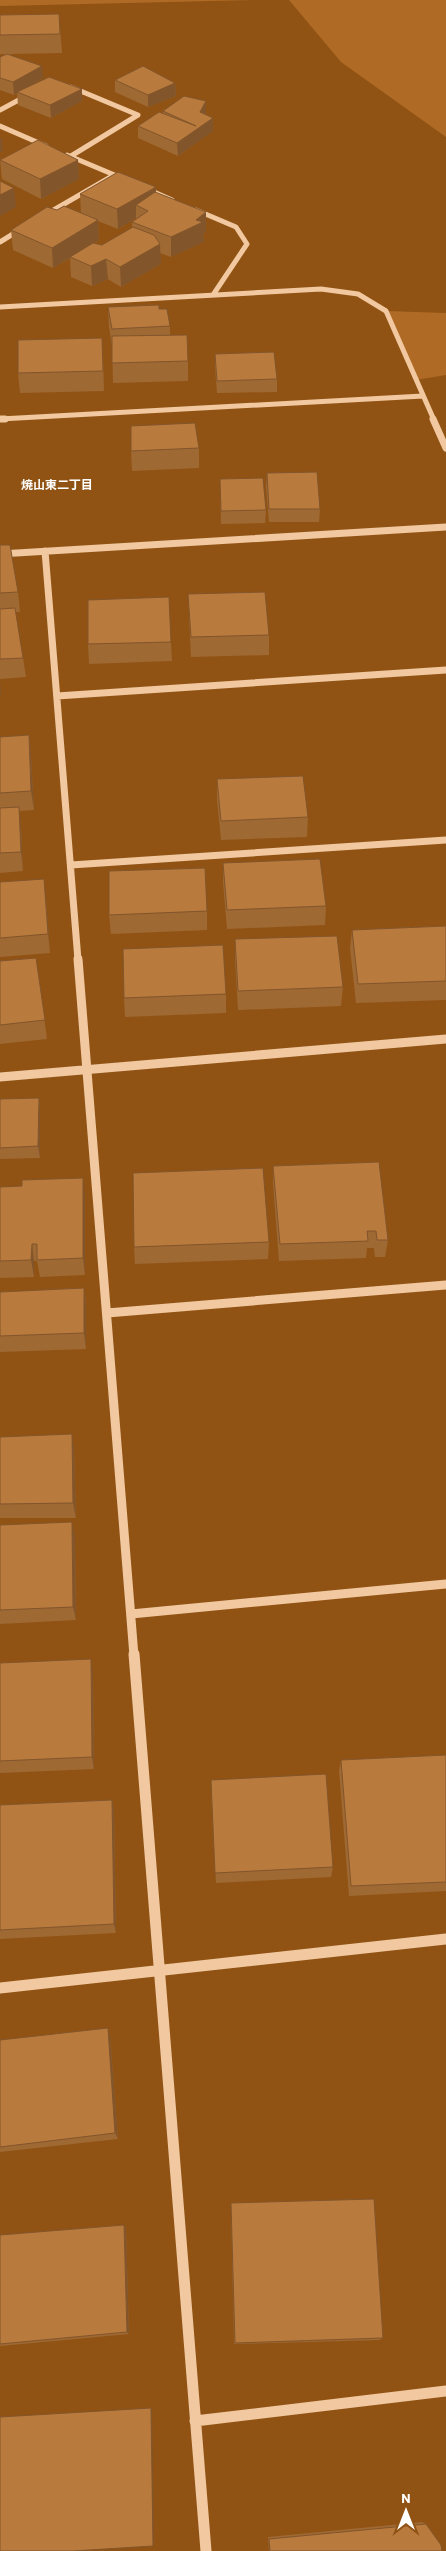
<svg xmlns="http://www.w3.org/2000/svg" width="446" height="2551" viewBox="0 0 446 2551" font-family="Barlow,'Noto Sans JP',sans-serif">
<rect width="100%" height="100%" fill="#905314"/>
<path fill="#af6a26" d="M0,0h254l-254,6z
M289,0h157v137l-105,-75z
M386,311l60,2v62l-30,5z"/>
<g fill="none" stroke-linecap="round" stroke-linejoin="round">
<path stroke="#f1c8a0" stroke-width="5" d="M71,87l67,28 -67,41
M0,110l28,-15
M0,126l46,20
M67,155l57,24
M145,188l27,12
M196,210l40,17 11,17 -34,51
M45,215l69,-40
M0,242l21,-13
M0,307l321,-18 37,5 28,17 48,109
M0,419l423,-23"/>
<path stroke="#f1c8a0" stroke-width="7" d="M0,419h5
M433,419l13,29
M45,551l33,409
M0,554l446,-27
M57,696l389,-26
M71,865l375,-25"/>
<path stroke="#f1c8a0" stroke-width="9" d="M78,959l56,697
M0,1077l446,-38
M107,1313l339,-28
M131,1614l315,-30"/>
<path stroke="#f1c8a0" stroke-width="11" d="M134,1654l72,897
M0,1988l446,-49
M195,2421l251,-30"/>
</g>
<path fill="#9f6934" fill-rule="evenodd" d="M59,14l3,39 -52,1 33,24 -14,8 53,3v12l-31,17 -33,-13 -1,-12 -3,2 -14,-5v-33l5,-3h-5v-39z
M115,80l60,3 1,13 -28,11 -33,-15z
M206,101v14l7,16 -35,25 -40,-18v-12l25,-13v-2z
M0,159l78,1 1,19 -38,20 -39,-20z
M156,193l50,39 -3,2 1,8 -33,15 -11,-4 1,11 -40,23 -13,-8 -16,7 -21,-9 -1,-19 -17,10 -40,-18 -2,-20 46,-20 24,3 -1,-19zM136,218v1l-4,3v6l-30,17 -14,2 11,-7 -1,-19 20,8z
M108,307l51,2 11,17v9l18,26v20l-75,2 -1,-37 -3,-19z
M215,354l62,25v13l-60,1 -2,-26z
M103,358l1,33 -84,2 -2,-20z
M199,448v20l-67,3 -1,-20z
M267,473l53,36 -1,13h-50l-3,-36z
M220,479l46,31 -1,13 -44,1z
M0,545l18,47 2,20h-5l8,46 3,19 -26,2z
M188,594l81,41v20l-78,2z
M171,642l1,19 -83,3 -1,-20z
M29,735l2,20 3,55 -15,1 2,16 2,44 -23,2v-136z
M217,779l91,38 -1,20 -86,3 -4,-41z
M223,863l103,43 -1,19 -98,4 -4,-47z
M0,882l46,16 4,55 -50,4z
M207,911v19l-96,4 -2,-19z
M446,926v74l-90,3 -6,-55 2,-18z
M235,939l108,48 -2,19 -103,4 -3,-52z
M36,958l11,81 -47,5v-83z
M226,994v19l-101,4 -1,-19z
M39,1098l1,12v48l-40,1v-60z
M379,1162l9,78 -3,17h-10l-1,-9h-7l-1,10 -87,3 -6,-77v-18z
M0,1187l85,9v79l-45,2 -3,-16h-3v16l-34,1z
M269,1242l-1,17 -133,5 -1,-17z
M84,1288l2,17v44l-86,3v-60z
M0,1437l74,12 2,69h-76z
M0,1525l75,11 1,84 -76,4z
M0,1663l93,9 1,97 -94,4z
M446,1755v136l-97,5 -10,-125 2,-11z
M211,1791l122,76 -2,10 -115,6z
M112,1800l2,10 2,123 -116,6v-134z
M110,2036l8,103 -118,13v-112z
M231,2208l152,130 -3,2 -146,4z
M124,2225l2,4 3,105 -129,12v-111z
M422,2522l4,2 16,27h-173l-1,-14z"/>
<path fill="#82552b" d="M42,66l1,12 -25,15 -1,-1v1l-3,2 -1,-13z
M175,83l1,13 -28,11v-12z
M82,89v12l-31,17 -1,-13z
M206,101v13l-6,10v-12z
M213,118v13l-35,25 -1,-13z
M2,138l1,13 -3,1v-13z
M78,160l1,19 -38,20 -1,-20z
M156,187v20l-20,-2v13l-18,11 -1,-20z
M14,188l2,19 -16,9v-21z
M206,212v20l-3,2 1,8 -33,15v-20z
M98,220l1,20 -46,28 -1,-20z
M160,244l1,20 -40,23 -1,-20z
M106,259l2,20 -16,7 -1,-20z
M0,682l1,10 -1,4z
M29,735l2,20 3,55 -3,-19z
M19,807l2,20 2,44 -2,-19z
M44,879l2,19 4,55 -2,-19z
M39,1098l1,12v48l-2,-12z
M83,1178l2,18v79l-2,-17z
M32,1244l2,17v16l-3,-17z
M84,1288l2,17v44l-2,-16z
M72,1434l2,15 2,69 -3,-15z
M72,1522l3,14 1,84 -3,-13z
M91,1659l2,13 1,97 -2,-12z
M112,1800l2,10 2,123 -2,-9z
M108,2028l2,8 8,103 -3,-6z
M124,2225l2,4 3,105 -2,-2z
M151,2408l1,1 2,135 -1,2z"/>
<path fill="#b97a3d" stroke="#82552b" d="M59,14l1,20 -60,1v-20z
M7,54l35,12 -29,16 -13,-4v-21z
M143,66l32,17 -27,12 -33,-15z
M49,77l33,12 -32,16 -33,-13z
M184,96l22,5 -6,11 13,6 -36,25 -39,-17 21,-14 37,14 -33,-15z
M38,140l40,20 -38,19 -40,-19z
M118,172l38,15 -39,22 -37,-15z
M0,181l14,7 -14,7z
M155,192l51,20 -10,8 7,2 -32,15 -39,-15 16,-11 -12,-6z
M64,206l34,14 -46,28 -41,-18 36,-23 10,3z
M133,227l21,8 6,9 -40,23 -14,-8 -15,7 -21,-9 23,-14 9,2z
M159,305v4h8l3,17 -58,3 -4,-22z
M187,335l1,26 -76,2v-27z
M102,338l1,33 -85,2v-33z
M274,352l3,27 -60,2 -2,-27z
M195,423l4,25 -68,3v-25z
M317,472l3,37h-51l-2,-36z
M263,478l3,32 -45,1 -1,-32z
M0,545h10l8,47 -18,1z
M265,592l4,43 -78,2 -3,-43z
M169,597l2,45 -83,2v-44z
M15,608l8,50 -23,1v-50z
M29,735l2,56 -31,2v-56z
M303,776l5,41 -87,4 -4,-42z
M19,807l2,45 -21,1v-45z
M320,859l6,47 -99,4 -4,-47z
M205,868l2,43 -98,4v-44z
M44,879l4,55 -48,4v-56z
M446,926v55l-88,3 -6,-54z
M337,936l6,51 -105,4 -3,-52z
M223,945l3,49 -102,4 -1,-49z
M36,958l9,62 -45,5v-64z
M39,1098l-1,48 -38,2v-49z
M379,1162l9,78h-11l-1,-9h-9l1,10 -88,3 -7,-78z
M263,1168l6,74 -135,5 -1,-74z
M83,1178v80l-46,2v-16h-5l-1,16 -31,1v-74l22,-1v-6z
M84,1288v45l-84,3v-44z
M72,1434l1,69 -73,1v-67z
M72,1522l1,85 -73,3v-85z
M91,1659l1,98 -92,4v-98z
M446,1755v127l-95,4 -10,-126z
M326,1774l7,93 -118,6 -4,-93z
M112,1800l2,124 -114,6v-125z
M108,2028l7,105 -115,14v-107z
M374,2199l9,139 -148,5 -4,-140z
M124,2225l3,107 -127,12v-109z
M151,2408l2,138 -80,5h-73v-134z
M426,2524l15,21 1,6h-172l-1,-12z"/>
<g text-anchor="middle" stroke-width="4" stroke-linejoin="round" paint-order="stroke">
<g font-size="12" font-weight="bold" fill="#fff" stroke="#905314">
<text x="57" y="489">焼山東二丁目</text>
</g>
</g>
<g transform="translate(406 2511)" stroke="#905314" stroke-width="4" paint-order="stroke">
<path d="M0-4L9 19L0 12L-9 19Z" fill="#ffffff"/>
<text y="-8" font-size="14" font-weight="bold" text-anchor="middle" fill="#ffffff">N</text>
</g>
</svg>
